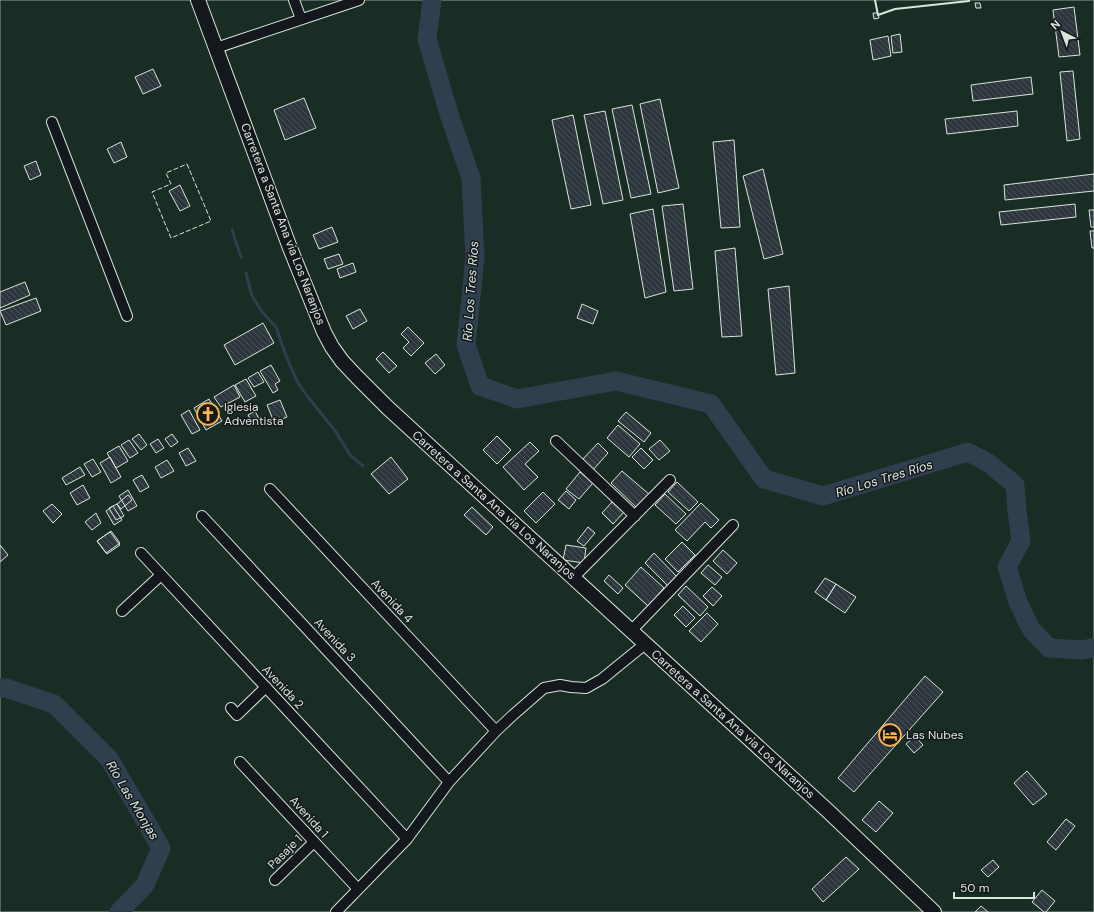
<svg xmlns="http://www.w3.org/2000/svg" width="1094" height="912" viewBox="0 0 1094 912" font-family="'DM Sans',sans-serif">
<defs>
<pattern id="building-back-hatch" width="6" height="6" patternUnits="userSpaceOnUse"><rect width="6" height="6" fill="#2c363c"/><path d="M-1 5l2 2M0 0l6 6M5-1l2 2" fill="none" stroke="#4a5358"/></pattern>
</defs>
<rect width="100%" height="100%" fill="#14181c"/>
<path fill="#1a2d24" stroke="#939e99" d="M0,0h1094v912h-1094z"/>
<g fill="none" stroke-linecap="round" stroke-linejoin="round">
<path stroke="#2f3f4d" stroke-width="3" d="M232,230l9,27
M246,273l6,23 10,16 14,15 10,29 12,27 10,14 28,35 14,23 13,11"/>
<path stroke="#2f3f4d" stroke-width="19" d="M432,0l-5,39 23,78 21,61 4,79 -9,88 14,41 37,13 99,-18 95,23 53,75 59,17 145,-44 22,12 25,21 2,26 4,30 -14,26 11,35 13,27 18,19 32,2 13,-2
M0,688h6l48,16 56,56 51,88 -16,37 -26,27"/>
</g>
<path fill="url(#building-back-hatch)" stroke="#d8e6dc" d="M975,3h5l1,5h-5z
M1074,7l6,48 -21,2 -6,-47z
M873,13h5l1,5 -5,1z
M900,34l2,18 -9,1 -2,-17z
M888,36l3,20 -18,4 -3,-20z
M153,69l8,17 -18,8 -8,-17z
M1073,71l7,68 -13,2 -7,-69z
M1031,77l2,17 -60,7 -2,-16z
M304,98l12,30 -31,12 -11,-30z
M660,99l19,89 -21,5 -18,-89z
M632,105l19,89 -20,4 -19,-89z
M605,111l18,89 -20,4 -19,-89z
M1017,111l1,15 -71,8 -2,-15z
M573,115l18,90 -20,4 -19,-89z
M734,140l6,87 -19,1 -8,-86z
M121,142l6,15 -13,6 -7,-14z
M36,161l5,14 -11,5 -6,-14z
M763,169l20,85 -19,5 -21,-83z
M1094,174v17l-89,9 -1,-15z
M180,185l10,21 -10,5 -11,-20z
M683,204l10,85 -19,2 -12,-85z
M1075,204l1,13 -75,8 -2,-13z
M653,209l13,83 -21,6 -15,-84z
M1089,210h5v17h-3z
M332,227l6,15 -19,7 -6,-14z
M1090,231h4v17h-2z
M735,248l7,88 -20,1 -7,-86z
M339,254l4,10 -15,5 -4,-10z
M353,263l3,9 -16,6 -3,-9z
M25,282l5,13 -30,13v-16z
M789,286l6,87 -19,2 -8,-86z
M36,298l5,13 -35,14 -6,-14z
M582,304l16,7 -5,13 -16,-6z
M360,309l7,12 -14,8 -7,-13z
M263,323l11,20 -39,22 -11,-20z
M408,327l16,16 -13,13 -8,-8 6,-6 -8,-8z
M383,352l14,14 -8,7 -13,-14z
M436,354l9,11 -10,9 -10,-11z
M271,365l9,16 -5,3 3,6 -5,3 -13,-22z
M258,372l6,10 -10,5 -6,-9z
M246,379l10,17 -11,6 -10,-17z
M234,385l6,12 -19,10 -7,-10z
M209,399l13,22 -16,9 -12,-22z
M280,400l7,17 -13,5 -7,-17z
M189,410l11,20 -8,4 -11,-19z
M255,411l5,10 -7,3 -5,-9z
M626,412l25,21 -7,9 -26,-21z
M618,425l22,19 -11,13 -22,-19z
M139,434l8,11 -6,5 -9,-11z
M172,434l6,8 -7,5 -6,-8z
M497,436l14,14 -14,14 -14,-14z
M158,439l6,9 -8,5 -6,-9z
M129,440l9,13 -8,5 -9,-13z
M660,440l10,11 -11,9 -10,-11z
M530,442l9,9 -14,13 13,13 -14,13 -21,-23z
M598,443l10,10 -15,17 -11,-10z
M119,446l9,15 -12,7 -9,-15z
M188,448l8,13 -10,5 -7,-13z
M641,448l12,12 -9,9 -12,-12z
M110,457l11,20 -10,6 -11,-20z
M391,457l17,22 -19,15 -18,-20z
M93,459l8,13 -9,5 -8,-13z
M167,460l7,11 -13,7 -6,-11z
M80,467l5,8 -19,10 -4,-7z
M622,471l28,24 -13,13 -26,-25z
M580,472l13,11 -14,16 -13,-10z
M142,475l7,12 -9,5 -7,-12z
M677,482l21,20 -9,9 -21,-19z
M83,485l7,13 -13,7 -7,-12z
M128,490l9,16 -9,5 -9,-15z
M566,491l10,9 -7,9 -11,-9z
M543,492l12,12 -19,19 -12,-12z
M665,494l21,20 -10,10 -21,-19z
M128,495l4,5 -11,9 -4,-5z
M612,502l12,10 -11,12 -11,-11z
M701,503l18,17 -8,8 -6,-6 -18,19 -12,-11z
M52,504l10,10 -9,9 -10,-12z
M117,504l7,12 -8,4 -7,-12z
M113,506l9,14 -8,5 -8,-14z
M472,507l21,20 -7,8 -22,-20z
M96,513l5,10 -9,7 -7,-8z
M588,527l7,6 -11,13 -7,-5z
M111,531l9,12 -14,10 -9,-12z
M110,532l10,13 -13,9 -10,-13z
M682,542l13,13 -17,17 -13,-13z
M0,545l8,10 -8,7z
M566,545l20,3 -2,15 -21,-3z
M723,550l14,13 -10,11 -14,-13z
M654,553l23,24 -9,9 -23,-23z
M708,565l14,12 -7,8 -14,-12z
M641,567l23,21 -16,18 -23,-21z
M609,575l14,13 -5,6 -14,-13z
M825,578l11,6 -10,16 -11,-8z
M836,584l20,13 -11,16 -19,-13z
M686,586l22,21 -8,9 -22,-21z
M712,587l10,9 -9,10 -10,-10z
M683,606l12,12 -9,9 -12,-12z
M707,613l11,11 -17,18 -12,-11z
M925,676l18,16 -89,100 -16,-14z
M915,736l8,9 -9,8 -8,-9z
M1027,771l20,23 -14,11 -19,-22z
M879,801l14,12 -17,19 -14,-12z
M1066,819l9,7 -19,24 -9,-8z
M846,857l13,12 -36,33 -11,-13z
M993,860l6,7 -11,10 -7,-7z
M1042,890l13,11 -9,11h-2l-12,-10z
M981,906l7,6h-13z"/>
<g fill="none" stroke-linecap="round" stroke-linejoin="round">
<g stroke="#d8e6dc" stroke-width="12">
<path id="minor" d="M294,0l7,19
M216,48l143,-48
M52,122l75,194
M556,441l79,75
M270,489l226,242
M202,516l247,266
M141,553l266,286
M573,578l97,-98
M122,611l39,-36
M631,631l102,-106
M231,708l6,7 29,-28
M240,762l118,127
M275,880l39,-38
M336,912l71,-73 42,-57 47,-51 17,-16 31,-27 16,-3 11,2 15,1 16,-9 43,-35"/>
</g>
<g stroke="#d8e6dc" stroke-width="16">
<path id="secondary" d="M198,0l92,248 34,84 8,15 10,14 15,16 31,31 440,403 106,101"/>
</g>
<use href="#minor" stroke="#14181c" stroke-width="10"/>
<use href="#secondary" stroke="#14181c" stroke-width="14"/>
<path stroke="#d8e6dc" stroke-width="1" stroke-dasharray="5 2" stroke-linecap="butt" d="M187,164l24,57 -40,17 -19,-46 19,-8 -5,-11z"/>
<path stroke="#d8e6dc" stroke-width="2" d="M875,0l3,15 17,-6 74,-8v-1"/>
</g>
<defs>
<g id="church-ring" transform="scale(1.15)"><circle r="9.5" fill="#14181c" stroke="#ffb74d" stroke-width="1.5"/><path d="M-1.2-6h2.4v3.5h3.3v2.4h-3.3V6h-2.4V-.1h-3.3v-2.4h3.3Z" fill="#ffb74d"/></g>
<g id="hotel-ring" transform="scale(1.15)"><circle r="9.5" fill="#14181c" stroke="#ffb74d" stroke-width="1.5"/><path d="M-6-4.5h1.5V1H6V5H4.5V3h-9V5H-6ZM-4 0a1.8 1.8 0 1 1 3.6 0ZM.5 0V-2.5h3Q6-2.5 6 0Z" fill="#ffb74d"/></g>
</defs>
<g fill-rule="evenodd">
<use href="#church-ring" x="208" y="414"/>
<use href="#hotel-ring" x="890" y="735"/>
</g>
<g text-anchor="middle" stroke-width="3" stroke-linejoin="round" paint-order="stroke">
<g font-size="12" fill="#d8e6dc" stroke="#14181c">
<text transform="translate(283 224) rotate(69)" y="4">Carretera a Santa Ana via Los Naranjos</text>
<text transform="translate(494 505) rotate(42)" y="4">Carretera a Santa Ana via Los Naranjos</text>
<text transform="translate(392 601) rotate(47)" y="4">Avenida 4</text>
<text transform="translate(335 640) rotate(47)" y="4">Avenida 3</text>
<text transform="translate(283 687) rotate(47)" y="4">Avenida 2</text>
<text transform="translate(733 724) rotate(42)" y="4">Carretera a Santa Ana via Los Naranjos</text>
<text transform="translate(309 817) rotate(48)" y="4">Avenida 1</text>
<text transform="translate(285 852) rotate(-45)" y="4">Pasaje 1</text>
</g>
<g font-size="12" fill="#d8e6dc" stroke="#14181c" text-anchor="start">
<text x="224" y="411">Iglesia<tspan x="224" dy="14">Adventista</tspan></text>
<text x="906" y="739">Las Nubes</text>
</g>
<g font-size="13" font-style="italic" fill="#d8e6dc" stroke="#14181c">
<text transform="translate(470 291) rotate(-86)" y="5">Río Los Tres Ríos</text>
<text transform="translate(884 478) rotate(-17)" y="5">Río Los Tres Ríos</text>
<text transform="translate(133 800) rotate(59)" y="5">Río Las Monjas</text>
</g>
</g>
<g transform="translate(1062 32) rotate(318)" stroke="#14181c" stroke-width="3" paint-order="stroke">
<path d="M0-3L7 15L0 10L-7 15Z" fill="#d8e6dc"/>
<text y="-6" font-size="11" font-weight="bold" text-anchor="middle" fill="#d8e6dc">N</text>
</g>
<path d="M954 892v6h80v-6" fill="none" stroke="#d8e6dc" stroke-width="2"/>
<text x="960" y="892" font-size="12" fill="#d8e6dc" stroke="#14181c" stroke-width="3" paint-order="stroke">50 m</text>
</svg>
